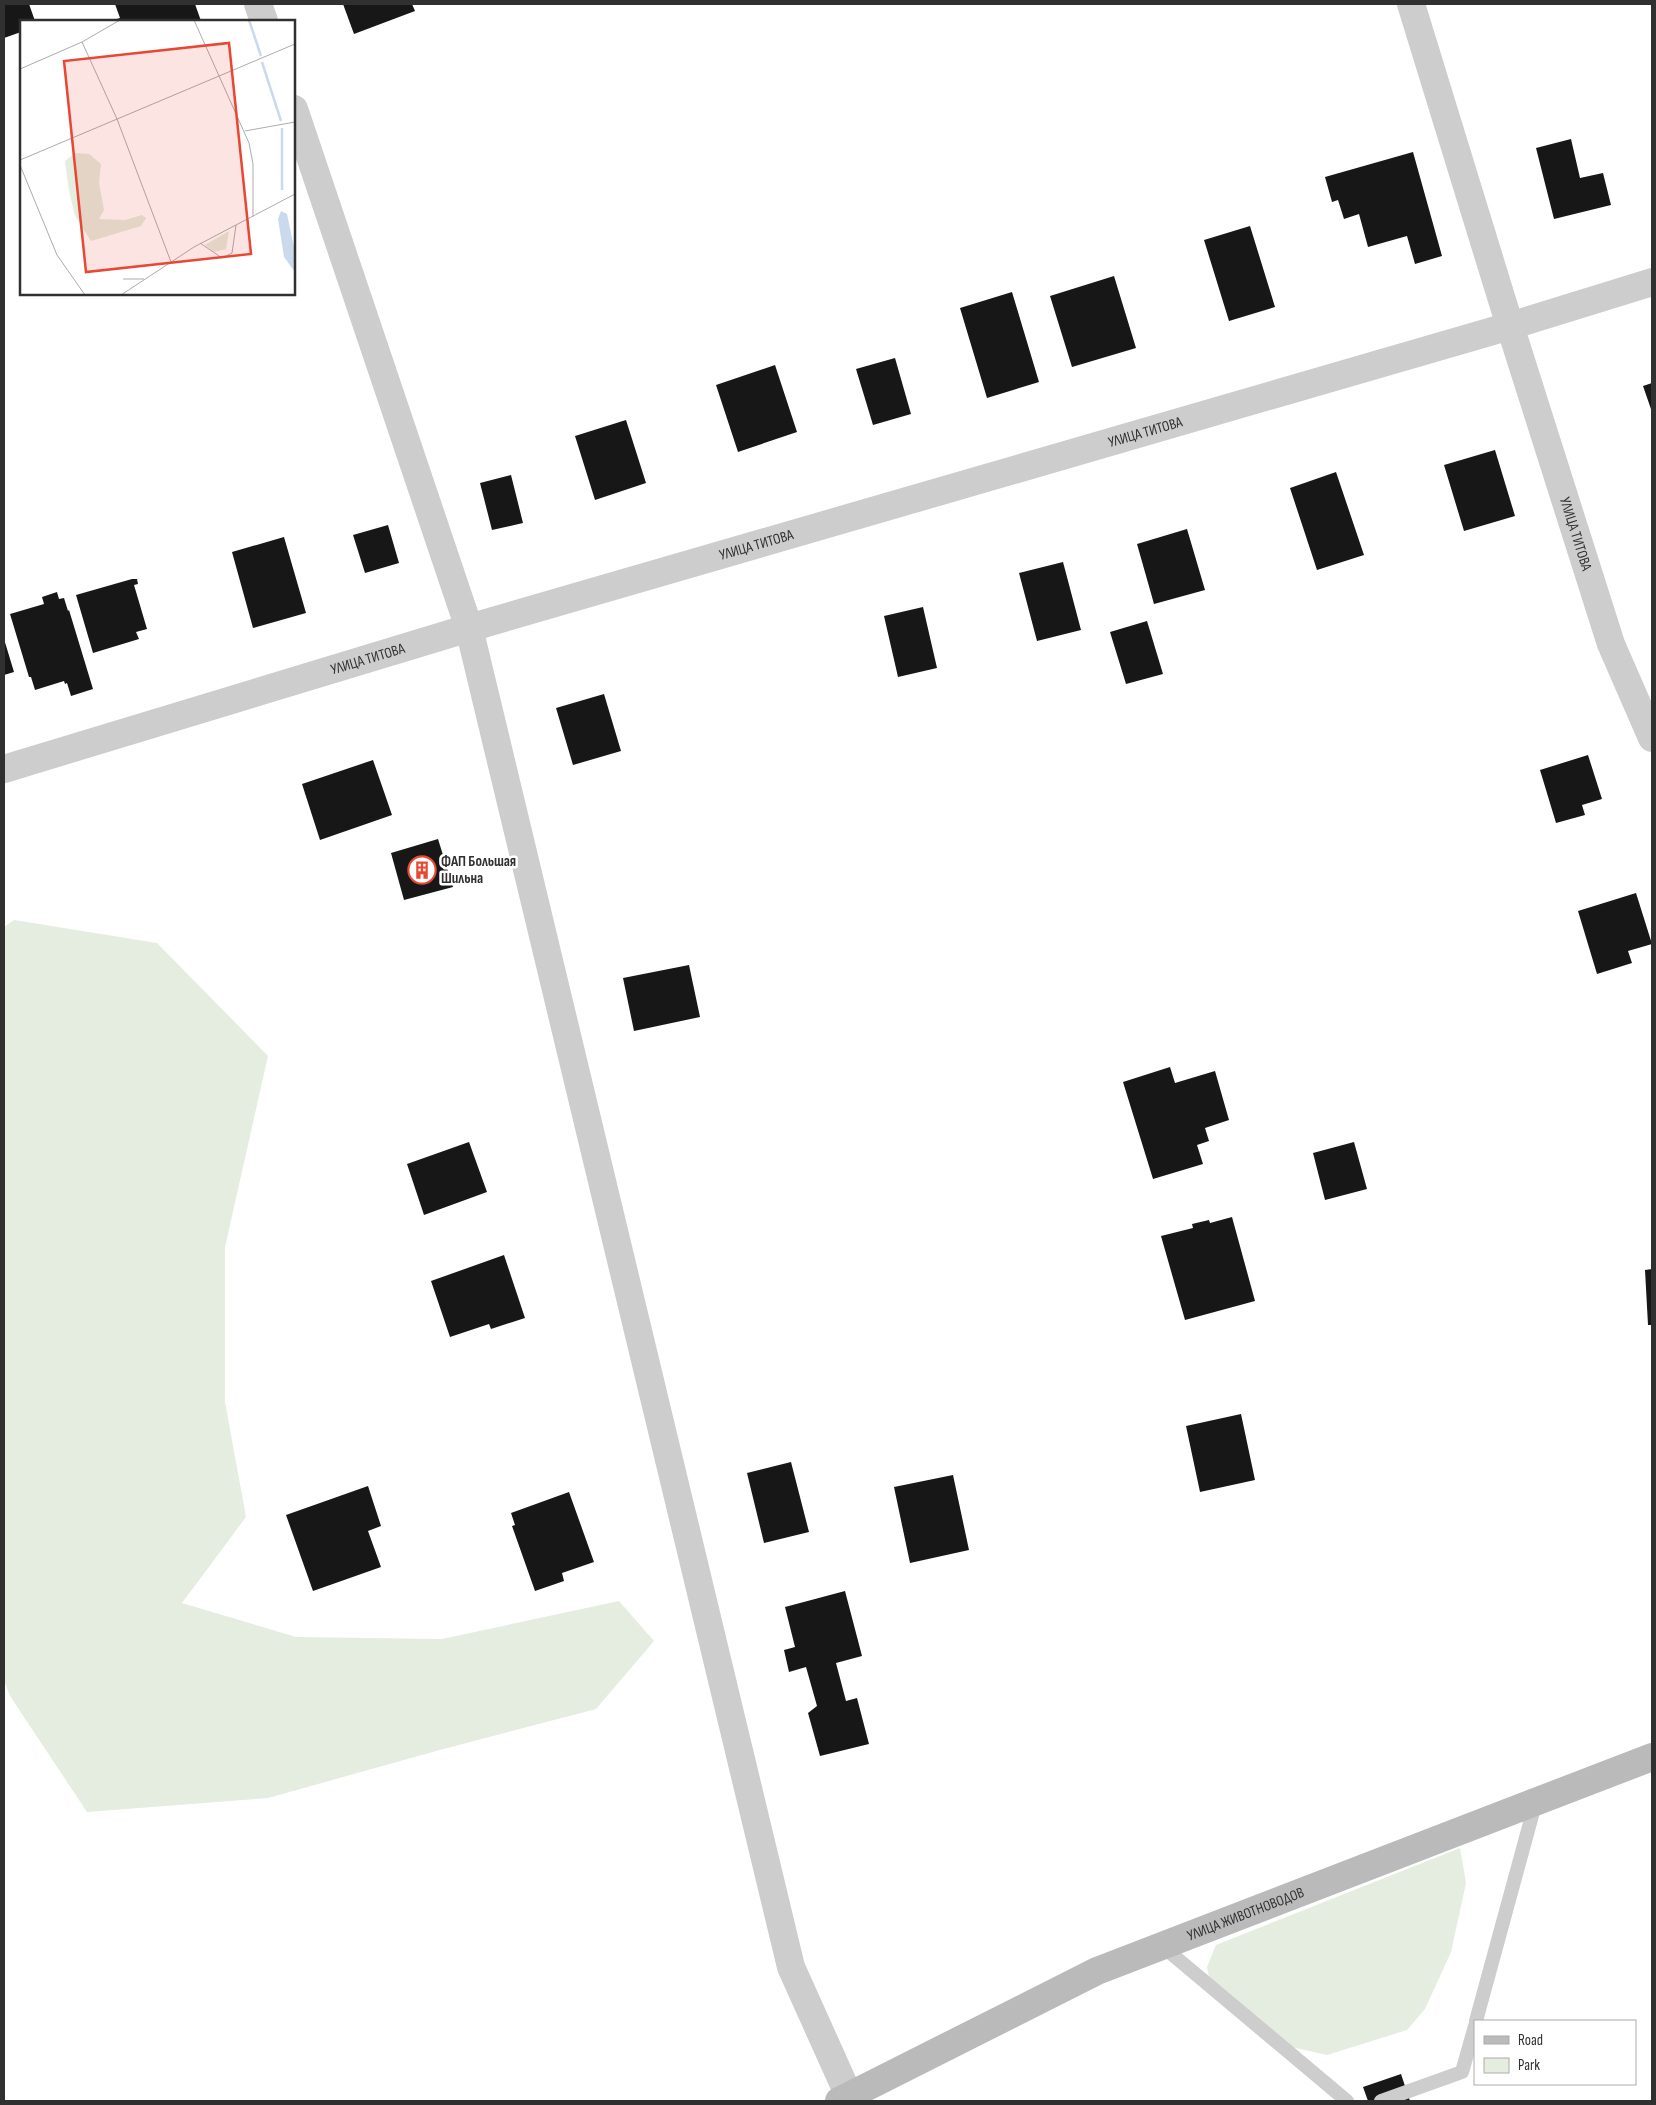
<svg xmlns="http://www.w3.org/2000/svg" width="1656" height="2105" viewBox="0 0 1656 2105" font-family="'Sofia Sans Condensed',sans-serif">
<rect width="100%" height="100%" fill="#fff"/>
<path fill="#e4eddf" d="M14,920l143,23 111,113 -43,191v155l21,115 -64,86 114,34 146,2 177,-38 35,40 -58,68 -160,42 -168,47 -181,14 -77,-116 -6,-16v-753z
M1460,1848l6,35 -15,69 -26,57 -18,21 -80,25 -40,-9 -76,-60 -4,-19 9,-22z"/>
<path fill="#171717" d="M4,4h25l6,17h-14v11l-17,6z
M115,4h80l6,17h-91l10,-3z
M343,4h69l3,7 -61,23z
M1571,139l9,39 23,-5 8,32 -57,14 -18,-71z
M1413,152l29,104 -27,8 -8,-28 -39,11 -9,-33 -15,5 -6,-19 -6,2 -7,-25z
M1250,226l25,81 -46,14 -25,-81z
M1114,276l22,72 -64,19 -22,-71z
M1012,292l27,90 -52,16 -27,-90z
M895,358l16,56 -38,11 -17,-56z
M775,365l22,67 -59,20 -22,-67z
M1652,383v29l-9,-26z
M626,420l20,63 -51,17 -20,-64z
M1495,450l20,66 -51,15 -20,-66z
M1336,472l28,83 -47,15 -27,-82z
M511,475l12,48 -31,7 -12,-47z
M388,525l11,38 -34,10 -12,-38z
M1187,529l18,61 -51,14 -17,-60z
M284,537l22,76 -53,15 -21,-76z
M1063,562l18,68 -44,11 -18,-68z
M132,579h5l1,5 -4,1 13,44 -11,3 3,7 -46,14 -17,-58z
M57,592l2,7 5,-1 4,13 1,-1 24,79 -22,7 -4,-13 -2,1 -1,-3 -29,9 -4,-13h-2l-19,-63 34,-10 -2,-7z
M923,607l14,61 -39,9 -14,-61z
M1147,621l16,53 -37,10 -16,-52z
M4,639l10,33 -10,3z
M604,694l17,57 -48,14 -17,-57z
M1588,755l14,44 -20,6 3,10 -29,8 -16,-53z
M373,760l19,55 -72,25 -18,-56z
M438,839l15,48 -49,13 -13,-47z
M1636,893l16,51 -24,7 4,12 -35,11 -19,-63z
M689,965l11,52 -66,14 -11,-53z
M1170,1067l5,16 40,-12 14,49 -24,8 4,13 -12,4 6,19 -50,15 -30,-97z
M469,1142l18,50 -63,23 -17,-51z
M1354,1142l13,47 -42,11 -12,-47z
M1232,1217l23,84 -70,19 -24,-84 32,-8 -1,-4 17,-4 1,3z
M504,1255l21,63 -34,11 -2,-5 -39,13 -19,-56z
M1652,1269v56h-4l-3,-55z
M1241,1414l14,66 -55,12 -14,-66z
M791,1462l18,70 -45,11 -17,-70z
M953,1475l16,75 -59,13 -16,-76z
M368,1486l13,40 -13,5 13,36 -68,24 -27,-76z
M569,1492l25,70 -32,11 2,8 -29,10 -23,-65 3,-1 -4,-12z
M845,1591l17,65 -26,7 10,38 11,-3 12,46 -49,12 -12,-43 9,-7 -11,-39 -17,5 -5,-22 11,-3 -10,-40z
M1401,2074l9,27h-42l-5,-14z"/>
<g fill="none" stroke-linecap="round" stroke-linejoin="round">
<path stroke="#cdcdcd" stroke-width="14" d="M1161,1945l186,156
M1476,2021l60,-220
M1381,2101l81,-29 13,-46"/>
<g stroke="#cdcdcd" stroke-width="28">
<path d="M258,4l6,17"/>
<path id="s1" d="M1411,4l99,322 101,318 41,94"/>
<path d="M294,109l175,519 322,1339 58,129"/>
</g>
<path stroke="#cdcdcd" stroke-width="28" id="s2" d="M4,769l465,-141 1041,-302 142,-44"/>
<path stroke="#bababa" stroke-width="28" id="s3" d="M839,2101l258,-130 555,-214"/>
</g>
<defs>
<g id="building-ring" transform="scale(1.4375)"><circle r="9.5" fill="#fff" stroke="#e74733" stroke-width="1.5"/><path d="M-4-6H4V6H1V3H-1V6H-4ZM-2.5-4.3h1.7v1.8h-1.7ZM.8-4.3h1.7v1.8H.8ZM-2.5-1h1.7V.8h-1.7ZM.8-1h1.7V.8H.8Z" fill="#e74733"/></g>
</defs>
<g fill-rule="evenodd">
<use href="#building-ring" x="422" y="870"/>
</g>
<g text-anchor="middle" stroke-width="5" stroke-linejoin="round" paint-order="stroke">
<g font-size="15" fill="#303030" stroke="#fff">
<text dy="5" stroke="none"><textPath href="#s2" startOffset="1190">УЛИЦА ТИТОВА</textPath></text>
<text dy="5" stroke="none"><textPath href="#s1" startOffset="555">УЛИЦА ТИТОВА</textPath></text>
<text dy="5" stroke="none"><textPath href="#s2" startOffset="785">УЛИЦА ТИТОВА</textPath></text>
<text dy="5" stroke="none"><textPath href="#s2" startOffset="380">УЛИЦА ТИТОВА</textPath></text>
<text dy="5" stroke="none"><textPath href="#s3" startOffset="448">УЛИЦА ЖИВОТНОВОДОВ</textPath></text>
</g>
<g font-size="15" font-weight="bold" fill="#303030" stroke="#fff" text-anchor="start">
<text x="441" y="866">ФАП Большая<tspan x="441" dy="17">Шильна</tspan></text>
</g>
</g>
<g transform="translate(20 20)">
<rect width="275" height="275" fill="#fff"/>
<path d="M55,133l14,1 12,10 -2,19 5,27 -5,9 26,1 17,-5 4,3 -5,8 -50,15 -16,-25 -6,-25 -4,-30zM209,211l-3,18 -12,3 -9,-7z" fill="#e4eddf"/>
<path d="M261,191l6,3 8,38v20l-11,-15 -6,-38z" fill="#cbd9ed"/>
<path fill="none" stroke="#cbd9ed" stroke-width="2.5" d="M229,0l12,36M242,42l19,59M262,170v-62"/>
<path fill="none" stroke="#acacac" stroke-width="1" d="M174,0l55,123 4,21v53M62,22l35,77 54,143M0,49l62,-27 38,-22M225,111l50,-9M0,140l275,-116M0,145l37,90 28,40M180,223l22,15 10,-5 4,-28M103,259h21M101,275l73,-48 101,-53"/>
<path fill="#e74733" fill-opacity="0.15" stroke="#e74733" stroke-width="2.5" d="M209,23l22,211 -165,18 -22,-211z"/>
<rect width="275" height="275" fill="none" stroke="#303030" stroke-width="2.5"/>
</g>
<rect width="1656" height="2105" fill="none" stroke="#303030" stroke-width="10"/>
<rect x="1474" y="2020" width="162" height="65" fill="#ffffff" stroke="#acacac"/>
<rect x="1484" y="2036" width="25" height="8" fill="#bababa" stroke="#acacac"/>
<text x="1518" y="2045" font-size="15" fill="#303030">Road</text>
<rect x="1484" y="2058" width="25" height="15" fill="#e4eddf" stroke="#acacac"/>
<text x="1518" y="2070" font-size="15" fill="#303030">Park</text>
</svg>
